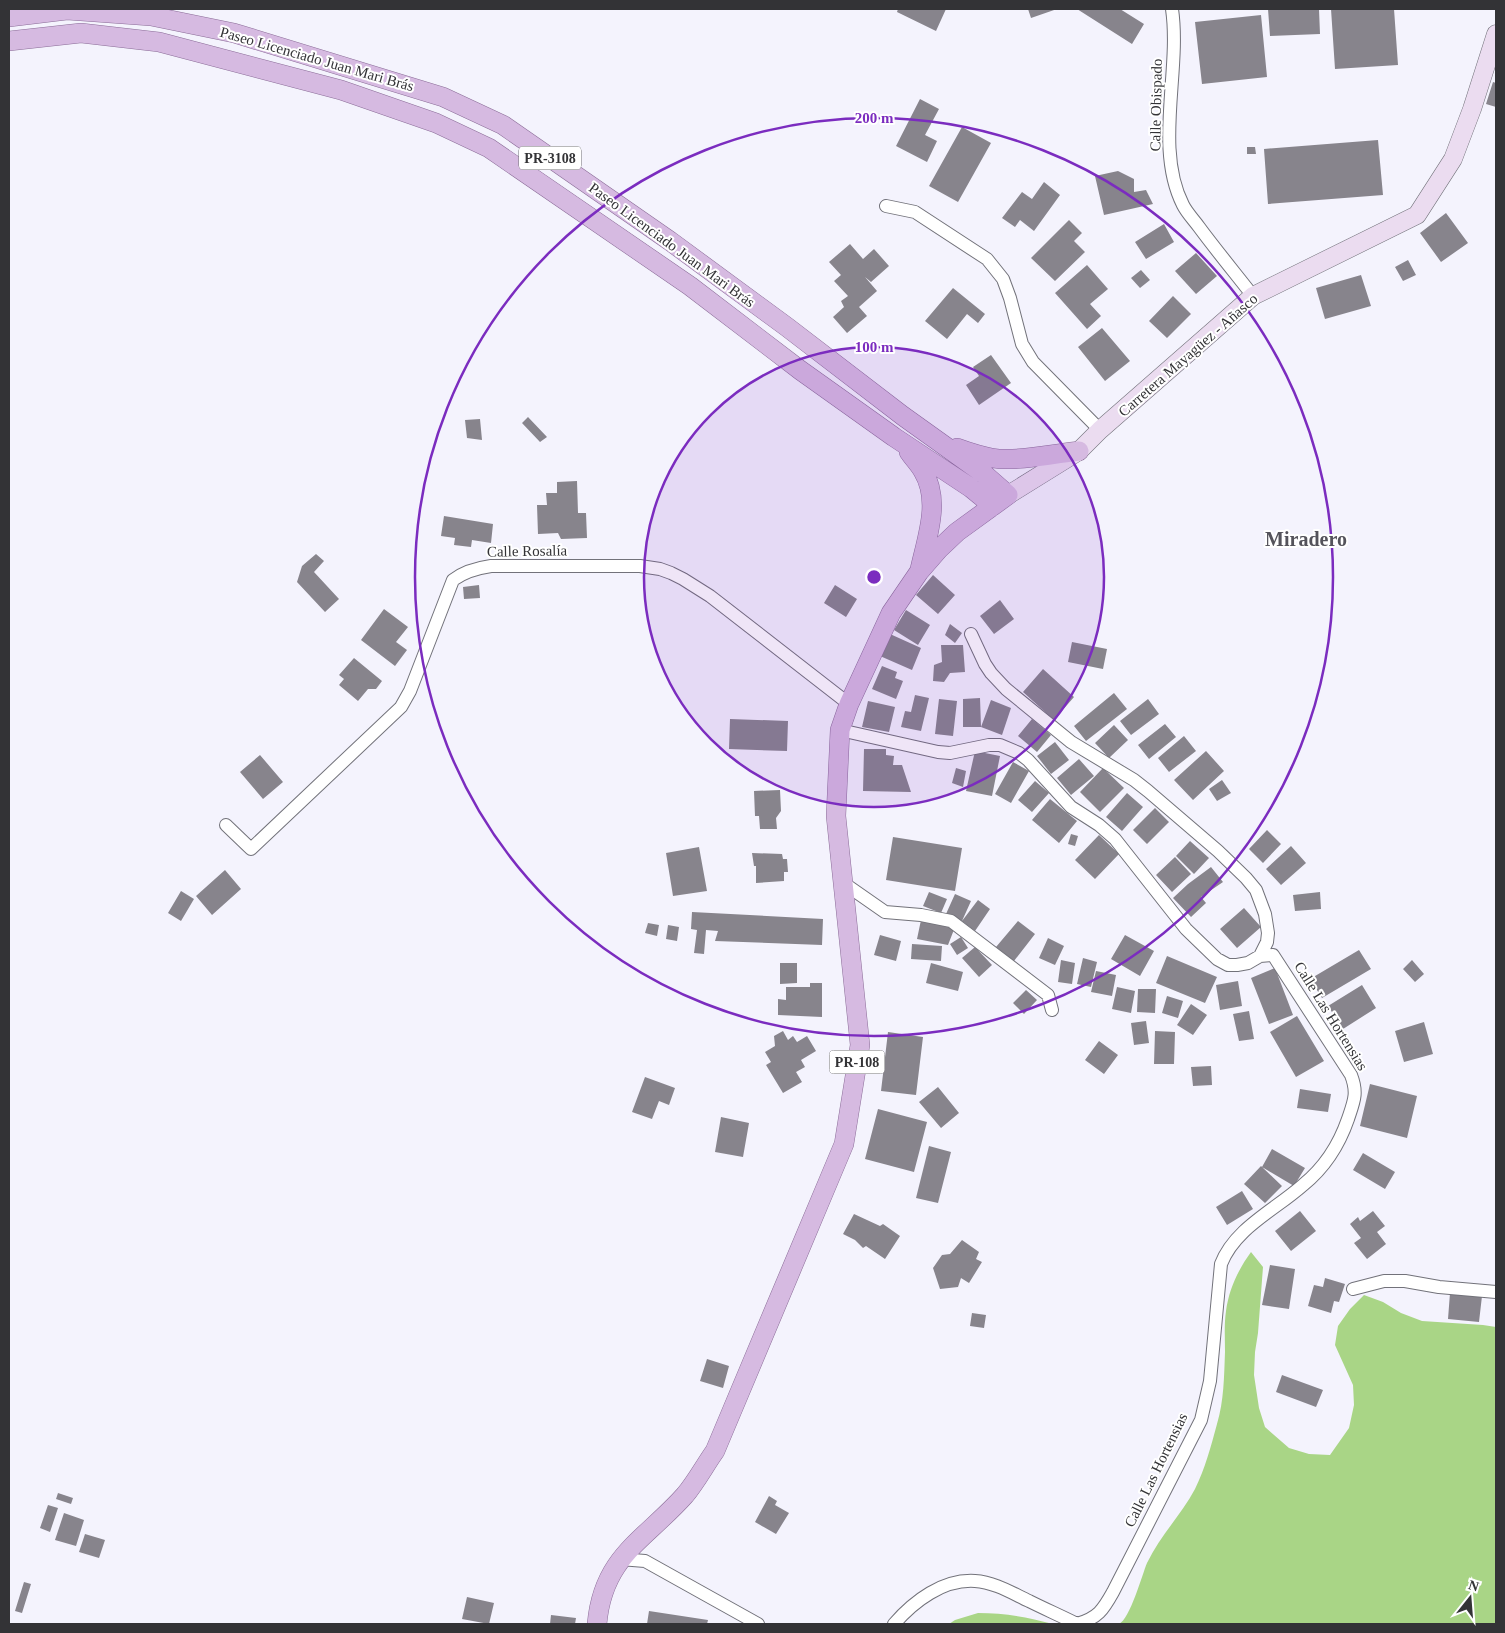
<svg xmlns="http://www.w3.org/2000/svg" width="1505" height="1633" viewBox="0 0 1505 1633" font-family="'Times New Roman',serif">
<rect width="100%" height="100%" fill="#f4f3fd"/>
<path fill="#a9d586" d="M1251,1252l12,15 -5,66 -3,19 -1,23 5,33 6,19 24,21 20,6 21,1 19,-27 5,-23 -1,-20 -18,-40 3,-19 12,-17 14,-14 19,7 18,11 21,8 61,4 13,2v297h-377c11,-5 23,-49 28,-61 13,-27 34,-48 48,-74 10,-20 16,-43 22,-65 7,-24 7,-47 8,-72 0,-14 -1,-27 1,-41 3,-22 12,-41 25,-59z
M978,1613c26,0 50,4 75,11h-104l6,-4z"/>
<path fill="#87848c" d="M898,9h48l-10,22 -39,-19z
M1028,9h29l-26,9z
M1077,9h43l24,15 -12,20z
M1268,9h51l1,25 -50,2z
M1331,9h63l4,56 -63,4z
M1261,15l6,62 -65,7 -7,-62z
M1493,82l3,1v24l-10,-3z
M920,99l19,10 -14,26 12,6 -10,21 -31,-16z
M962,127l29,16 -33,59 -29,-16z
M1378,140l5,55 -115,9 -4,-55z
M1247,147h8l1,7h-9z
M1118,171l16,8v13l12,-2 7,14 -49,11 -9,-39z
M1044,182l16,13 -26,36 -14,-11 -5,7 -13,-9 20,-26 10,7z
M1446,213l22,30 -27,19 -21,-29z
M1069,220l13,13 -8,8 11,11 -30,29 -24,-23z
M1164,224l10,18 -28,17 -11,-17z
M850,244l13,15 11,-10 15,17 -18,16 -6,-5 12,14 -18,16 8,9 -20,17 -14,-16 11,-10 -3,-6 7,-5 -14,-15 7,-6 -12,-13z
M1196,253l21,23 -21,18 -21,-23z
M1408,260l8,15 -13,6 -8,-14z
M1087,265l21,24 -18,15 11,12 -14,13 -32,-36z
M1141,270l9,10 -10,8 -9,-10z
M1361,275l10,31 -46,13 -9,-31z
M953,288l32,26 -7,9 -11,-9 -20,25 -22,-18z
M1173,296l18,18 -24,24 -18,-17z
M1102,328l28,33 -25,20 -27,-34z
M991,355l20,28 -32,22 -13,-20 13,-9 -6,-9z
M528,417l19,20 -7,5 -18,-19z
M480,419l2,21 -15,-2 -2,-18z
M577,481l1,32h8l1,25 -26,1 -3,-6 -20,1 -1,-29h10l-1,-12h11v-11z
M444,516l49,8 -2,19 -19,-3 -1,7 -17,-2 1,-7 -14,-2z
M316,554l8,7 -10,11 25,27 -14,13 -28,-30 5,-16z
M933,575l22,20 -17,19 -22,-19z
M479,585l1,13 -16,1 -1,-12z
M835,585l22,14 -11,18 -22,-14z
M1000,600l14,19 -20,15 -14,-18z
M384,609l24,18 -12,15 11,8 -12,16 -34,-26z
M906,610l24,15 -12,20 -24,-15z
M950,624l12,9 -7,10 -10,-8z
M890,634l31,14 -9,22 -32,-14z
M1072,642l35,7 -4,20 -35,-7z
M941,645h22l2,27 -15,1 -6,9 -11,-1 1,-16 8,-3z
M354,658l28,23 -6,8h-8l-10,12 -19,-16 5,-6 -5,-4z
M882,666l15,6 -2,6 8,3 -7,18 -24,-10z
M1043,669l31,28 -20,23 -31,-28z
M1114,693l13,16 -41,32 -12,-15z
M915,695l14,3 -8,33 -20,-4 4,-16 6,1z
M980,698l1,29 10,-27 20,8 -9,27 -21,-8h-18v-28z
M939,699l18,2 -4,35 -18,-2z
M1148,699l11,15 -28,21 -11,-14z
M868,701l27,6 -6,25 -27,-5z
M730,719l58,2 -1,30 -58,-2z
M1032,719l19,16 -14,17 -19,-16z
M1165,724l11,13 -27,22 -11,-14z
M1114,725l14,15 -19,18 -14,-15z
M1184,736l12,15 -27,21 -11,-14z
M1055,742l14,18 -18,14 -14,-18z
M864,749h22v6l8,1 -1,9h9l9,27 -48,-1z
M975,751l25,5 -8,40 -26,-5z
M1206,751l18,20 -31,29 -19,-20z
M260,755l23,27 -20,17 -23,-27z
M1079,759l15,17 -23,19 -14,-17z
M1013,762l16,9 -18,32 -16,-9z
M956,768l10,3 -3,16 -11,-4z
M1103,768l21,20 -24,24 -20,-20z
M1222,780l9,13 -14,8 -8,-12z
M1035,781l14,12 -17,19 -14,-12z
M780,790l1,21 -5,7 1,11h-17l-1,-13h-4l-1,-25z
M1127,793l16,14 -21,24 -16,-14z
M1050,799l27,22 -18,22 -27,-23z
M1155,808l14,14 -22,22 -14,-14z
M1267,830l14,14 -18,19 -14,-14z
M1071,834l7,2 -3,10 -7,-2z
M1099,835l20,19 -24,25 -20,-19z
M893,837l69,11 -7,43 -69,-11z
M1190,841l19,17 -15,16 -18,-18z
M1291,846l15,17 -25,22 -15,-16z
M699,847l8,44 -34,5 -7,-43z
M752,853l30,1 1,5h4l1,13h-4v9l-28,2v-17h-2z
M1175,857l16,17 -19,18 -16,-17z
M1211,867l12,15 -22,15 5,6 -15,14 -18,-19 15,-14z
M225,870l16,19 -29,26 -16,-19z
M181,891l13,8 -13,22 -13,-8z
M929,892l18,7 -6,14 -18,-7z
M1320,892l1,17 -26,2 -2,-16z
M955,894l16,7 -9,20 -16,-7z
M978,900l12,9 -15,22 -13,-10z
M1244,908l17,19 -24,21 -17,-19z
M692,912l131,7 -1,26 -107,-4 3,-10 -12,-1 -2,24 -10,-1 3,-23 -6,-1z
M921,920l34,7 -7,18 -31,-6z
M1018,921l17,13 -21,27 -18,-14z
M648,923l11,2 -2,11 -12,-3z
M668,925l11,2 -2,14 -11,-2z
M880,935l21,6 -5,20 -22,-6z
M1125,935l29,16 -14,25 -29,-17z
M961,937l7,11 -11,7 -7,-11z
M1048,938l16,8 -9,19 -16,-7z
M912,944l30,2 -1,15 -30,-2z
M975,947l17,18 -13,12 -17,-19z
M1359,950l12,19 -49,29 -12,-19z
M1167,956l50,21 -12,26 -49,-20z
M1083,958l14,4 -6,25 -14,-3z
M1061,960l14,3 -3,21 -14,-2z
M1412,960l12,14 -9,8 -12,-13z
M780,963h17v20l-17,1z
M931,963l32,9 -5,19 -32,-8z
M1275,968l18,47 -24,9 -18,-46z
M1096,971l20,4 -4,21 -21,-4z
M1238,981l4,25 -22,4 -4,-25z
M810,983h12v34l-44,-2v-16l8,1v-13h24z
M1362,985l14,23 -33,21 -15,-23z
M1117,987l18,4 -4,22 -19,-4z
M1138,989h18l-1,24 -18,-1z
M1026,990l11,10 -13,14 -11,-11z
M1167,996l16,5 -5,17 -16,-5z
M1191,1004l16,11 -14,20 -16,-10z
M1249,1011l5,28 -15,2 -6,-27z
M1297,1016l27,45 -28,16 -26,-45z
M1146,1021l3,22 -15,2 -3,-22z
M1424,1022l9,32 -29,8 -9,-31z
M783,1031l5,9 5,-4 4,6 10,-6 9,15 -15,9 4,7 -9,5 6,10 -19,11 -17,-28 5,-3 -6,-10 10,-6 -1,-10z
M1155,1031l20,1 -1,32h-20z
M888,1032l35,5 -7,58 -35,-4z
M1099,1041l19,14 -14,19 -19,-14z
M1211,1066l1,19 -19,1 -2,-19z
M645,1077l30,11 -6,17 -10,-4 -7,18 -20,-7z
M1370,1084l47,12 -10,42 -47,-12z
M938,1087l21,26 -18,15 -22,-26z
M1300,1089l31,5 -3,18 -31,-4z
M878,1109l49,13 -13,50 -49,-13z
M721,1117l28,6 -6,34 -28,-5z
M929,1146l22,6 -13,51 -22,-5z
M1272,1149l33,19 -11,18 -32,-19z
M1363,1153l32,19 -10,17 -32,-19z
M1261,1166l21,20 -17,17 -21,-19z
M1242,1191l11,18 -26,16 -11,-18z
M1300,1211l16,20 -25,20 -16,-20z
M1373,1211l12,15 -8,6 9,12 -19,15 -13,-16 7,-5 -11,-14 8,-7 2,4z
M854,1214l26,12 3,-2 17,12 -15,23 -19,-13 -3,2 -8,-8 -12,-6z
M962,1240l17,12 -3,7 6,3 -13,21 -8,-5 -3,9 -18,2 -7,-21 9,-13 8,-1z
M1270,1265l25,4 -6,40 -27,-4z
M1325,1278l20,6 -6,18 -5,-1 -3,12 -23,-7 6,-21 9,2z
M1450,1293l32,3 -3,26 -31,-3z
M972,1313l14,2 -2,13 -14,-2z
M707,1359l22,7 -6,22 -23,-7z
M1282,1375l41,15 -7,17 -40,-15z
M58,1493l15,5 -2,6 -15,-5z
M769,1496l8,5 -2,4 14,8 -13,21 -21,-12z
M48,1505l10,3 -8,24 -10,-4z
M64,1513l20,7 -8,26 -21,-6z
M85,1534l20,6 -6,18 -20,-6z
M24,1582l7,2 -9,29 -7,-2z
M467,1597l27,6 -5,21 -27,-5z
M649,1611l59,9 -1,4h-60z
M551,1615l25,3 -1,6h-25z"/>
<g fill="none" stroke-linecap="round" stroke-linejoin="round">
<g stroke="#72727a" stroke-width="14">
<path id="minor" d="M1172,9c9,62 -18,139 11,196 4,8 11,15 16,22 17,23 36,46 54,69
M886,206l29,6 72,47 16,20 7,19 12,46 11,18 67,68
M971,634l14,30 6,9 15,16 65,53 63,38 14,11 70,60 28,27 10,12 9,24 3,19 -1,9 -7,14
M840,730l98,22 12,1 39,-8h11l19,8 9,7 43,47 28,18 16,14 71,90 31,30 11,6h9l11,-2 12,-7 13,-1 78,120c7,18 3,26 -3,44 -9,26 -24,49 -45,66 -28,25 -68,43 -82,79l-11,117 -9,39 -88,172c-10,18 -15,26 -36,32
M226,825l25,24 150,-142 9,-16 43,-111c12,-9 24,-12 38,-14h149l20,3 11,4 12,6 27,17 139,108
M842,882l43,30 36,3 30,6 97,74 4,15
M1353,1289l31,-8h21l34,6 57,5
M620,1559l25,2 113,63
M894,1624c20,-23 49,-45 81,-43 19,1 37,12 54,20 16,8 32,15 48,23"/>
</g>
<g stroke="#72727a" stroke-width="19">
<path id="secondary" d="M1008,495l71,-44 21,-21 153,-134 164,-81 36,-56 19,-50 24,-75"/>
</g>
<g stroke="#8b6d98" stroke-width="20">
<path id="primary" d="M9,17l58,-7 84,6 83,17 209,64 60,28 167,116 117,86 116,89 81,58 24,21 -51,37 -18,17 -20,23 -28,41 -42,91 -9,26 -4,86 24,229 -16,99 -129,307c-10,14 -19,31 -30,44 -40,45 -82,61 -88,129
M9,41l72,-8 78,9 182,48 95,33 53,25 201,138 110,84 94,67 77,51 22,18
M957,448c11,4 23,8 35,10 23,4 62,-4 87,-7
M909,452c4,6 10,12 14,19 18,30 4,66 -3,98"/>
</g>
<use href="#minor" stroke="#fff" stroke-width="12"/>
<use href="#secondary" stroke="#ebdcf0" stroke-width="18"/>
<use href="#primary" stroke="#d6bae1" stroke-width="19"/>
</g>
<circle cx="874" cy="577" r="230" fill="#7b2cbf" fill-opacity=".12"/>
<g fill="none" stroke="#7b2cbf" stroke-width="2.5">
<circle cx="874" cy="577" r="230"/>
<circle cx="874" cy="577" r="459"/>
</g>
<g text-anchor="middle" stroke-width="4" stroke-linejoin="round" paint-order="stroke">
<g fill="#fff" stroke="#707072" stroke-width="1">
<rect x="519" y="146.5" width="62" height="23" rx="4"/>
<rect x="829.5" y="1050.5" width="55" height="23" rx="4"/>
</g>
<g font-size="14" font-weight="bold" fill="#333336">
<text x="550" y="163">PR-3108</text>
<text x="857" y="1067">PR-108</text>
</g>
<g font-size="15" fill="#333336" stroke="#fff">
<text transform="translate(317 59) rotate(16)" y="5">Paseo Licenciado Juan Mari Brás</text>
<text transform="translate(1156 105) rotate(-89)" y="5">Calle Obispado</text>
<text transform="translate(672 245) rotate(36)" y="5">Paseo Licenciado Juan Mari Brás</text>
<text transform="translate(1188 355) rotate(-41)" y="5">Carretera Mayagüez - Añasco</text>
<text transform="translate(527 551) rotate(-1)" y="5">Calle Rosalía</text>
<text transform="translate(1331 1016) rotate(58)" y="5">Calle Las Hortensias</text>
<text transform="translate(1156 1470) rotate(-64)" y="5">Calle Las Hortensias</text>
</g>
<g font-size="20" font-weight="bold" fill="#54535b" stroke="#fff">
<text x="1306" y="546">Miradero</text>
</g>
</g>
<circle cx="874" cy="577" r="8" fill="#7b2cbf" stroke="#fff" stroke-width="2.5"/>
<g font-size="15" text-anchor="middle" font-weight="bold" fill="#7b2cbf" stroke="#fff" stroke-width="4" stroke-linejoin="round" paint-order="stroke">
<text x="874" y="123">200 m</text>
<text x="874" y="352">100 m</text>
</g>
<rect width="1505" height="1633" fill="none" stroke="#333336" stroke-width="20"/>
<g transform="translate(1470 1598) rotate(17)" stroke="#ffffff" stroke-width="4" paint-order="stroke">
<path d="M0-4L9 19L0 12L-9 19Z" fill="#333336"/>
<text y="-8" font-size="14" font-weight="bold" text-anchor="middle" fill="#333336">N</text>
</g>
</svg>
